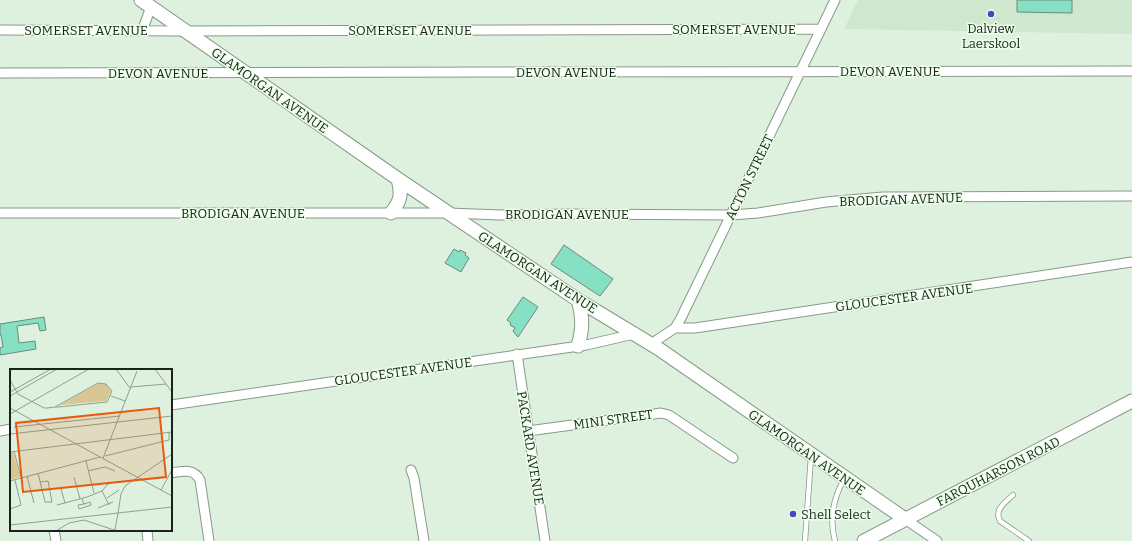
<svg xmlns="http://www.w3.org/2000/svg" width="1132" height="541" viewBox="0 0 1132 541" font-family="Bitter,serif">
<rect width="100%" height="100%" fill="#def1de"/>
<path fill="#cee7ce" d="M858,0h274v34l-288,-5z"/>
<path fill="#86e0c4" stroke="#6e887f" d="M1017,0h55v13l-55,-1z
M564,245l49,34 -13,17 -49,-32z
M454,249l5,3 1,-2 6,3 -1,2 4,3 -8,14 -16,-9z
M523,297l15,10 -20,30 -5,-6 2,-3 -5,-3 1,-2 -4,-3z
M44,317l2,13 -6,1 -2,-8 -21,3 2,17 16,-2 1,8 -36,6v-7l3,-1 -2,-12h-1v-11z"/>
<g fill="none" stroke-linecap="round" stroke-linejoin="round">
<g stroke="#879987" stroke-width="6">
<path id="lane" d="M1013,495c-8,8 -19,14 -13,26l29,20
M805,541l6,-84
M835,541c-6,-22 -2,-42 9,-62"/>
</g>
<g stroke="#879987" stroke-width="11">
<path id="street" d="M0,30l185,1 636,-2
M142,31l9,-24
M0,73l1132,-2
M0,213h448l53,2 68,-1 162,1 27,-2 68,-11 57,-5 249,-1
M675,328h20l437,-66
M651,344l24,-16 6,-10 154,-318
M517,354l28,187
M171,405l415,-60 48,-11
M0,431l11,-2
M528,431l133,-18 8,2 64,43
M411,470l3,8 10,63
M171,473c11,-2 23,-5 29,7l9,61
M905,519l32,22
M54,530l2,11
M147,530l1,11"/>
</g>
<g stroke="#879987" stroke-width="15">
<path id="secondary" d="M141,0l257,179 180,121 81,49 246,170
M391,213c10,-12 11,-19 7,-34
M578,300c5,18 5,28 0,46
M864,541l268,-140"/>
</g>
<use href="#lane" stroke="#fff" stroke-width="4.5"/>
<use href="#street" stroke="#fff" stroke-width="9"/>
<use href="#secondary" stroke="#fff" stroke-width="13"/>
</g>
<g fill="#4a45bb" stroke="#ebffeb" stroke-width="1.5">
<circle cx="991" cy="14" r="4"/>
<circle cx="793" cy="514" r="4"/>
</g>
<g text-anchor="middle" stroke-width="3" stroke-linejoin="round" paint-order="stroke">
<g font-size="13" fill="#1b221b" stroke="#ebffeb">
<text x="991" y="33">Dalview<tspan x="991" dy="15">Laerskool</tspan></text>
<text x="801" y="519" text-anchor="start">Shell Select</text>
</g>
<g font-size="13" fill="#1b221b" stroke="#ebffeb">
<text x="734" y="34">SOMERSET AVENUE</text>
<text x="86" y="35">SOMERSET AVENUE</text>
<text x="410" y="35">SOMERSET AVENUE</text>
<text x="890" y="76">DEVON AVENUE</text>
<text x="566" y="77">DEVON AVENUE</text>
<text x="158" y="78">DEVON AVENUE</text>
<text transform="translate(270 90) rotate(35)" y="5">GLAMORGAN AVENUE</text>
<text transform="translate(749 177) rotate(-64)" y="5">ACTON STREET</text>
<text transform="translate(901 199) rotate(-2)" y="5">BRODIGAN AVENUE</text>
<text x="243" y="218">BRODIGAN AVENUE</text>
<text x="567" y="219">BRODIGAN AVENUE</text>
<text transform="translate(538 272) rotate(33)" y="5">GLAMORGAN AVENUE</text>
<text transform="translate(904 297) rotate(-8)" y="5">GLOUCESTER AVENUE</text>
<text transform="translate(403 371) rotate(-8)" y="5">GLOUCESTER AVENUE</text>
<text transform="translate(613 419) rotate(-8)" y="5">MINI STREET</text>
<text transform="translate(531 448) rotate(81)" y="5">PACKARD AVENUE</text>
<text transform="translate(807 452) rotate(35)" y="5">GLAMORGAN AVENUE</text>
<text transform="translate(998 471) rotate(-27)" y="5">FARQUHARSON ROAD</text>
</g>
</g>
<g transform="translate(10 369)">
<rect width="162" height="162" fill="#def1de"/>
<path d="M89,14l7,1 5,7 -5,10 -46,4zM0,83h3l7,25 -10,3z" fill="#d9c793"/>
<path fill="none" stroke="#909e90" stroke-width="1" d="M106,0l14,19M145,0l17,23M0,11l8,14 26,14h3l8,-1h3l49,-5 5,-11 -6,-7 -8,-1 -43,24M121,18l35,-3M0,23l41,-23M0,27l47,-27M101,27l14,5M0,39l162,88M0,45l79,-45M4,58l106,-11M0,65l162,-18M4,82l7,27M0,83l162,-20M95,87l64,-16v-8M93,89l34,-87M76,92l8,32M78,102l17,-4 10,4M28,104l7,29h7l-4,-21 -8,1M17,107l7,27M64,108l6,22M0,112l90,-24M51,120l4,14M151,121l11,-20M92,122l7,14M97,129l12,-8M72,130l2,5 6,-2 1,3 -12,4 -1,-4 6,-1M47,136l30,-8 15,-6 6,-7M88,139l15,-6M0,140l11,-4 -6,-25M108,144l3,-19 4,-8 47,-32M0,156l162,-18M105,161l3,-17M46,162l13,-8 15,-3 33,11"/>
<path fill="#e8590c" fill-opacity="0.15" stroke="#e8590c" stroke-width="2" d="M149,39l7,69 -143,15 -7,-69z"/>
<rect width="162" height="162" fill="none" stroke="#1b221b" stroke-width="2"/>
</g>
</svg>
